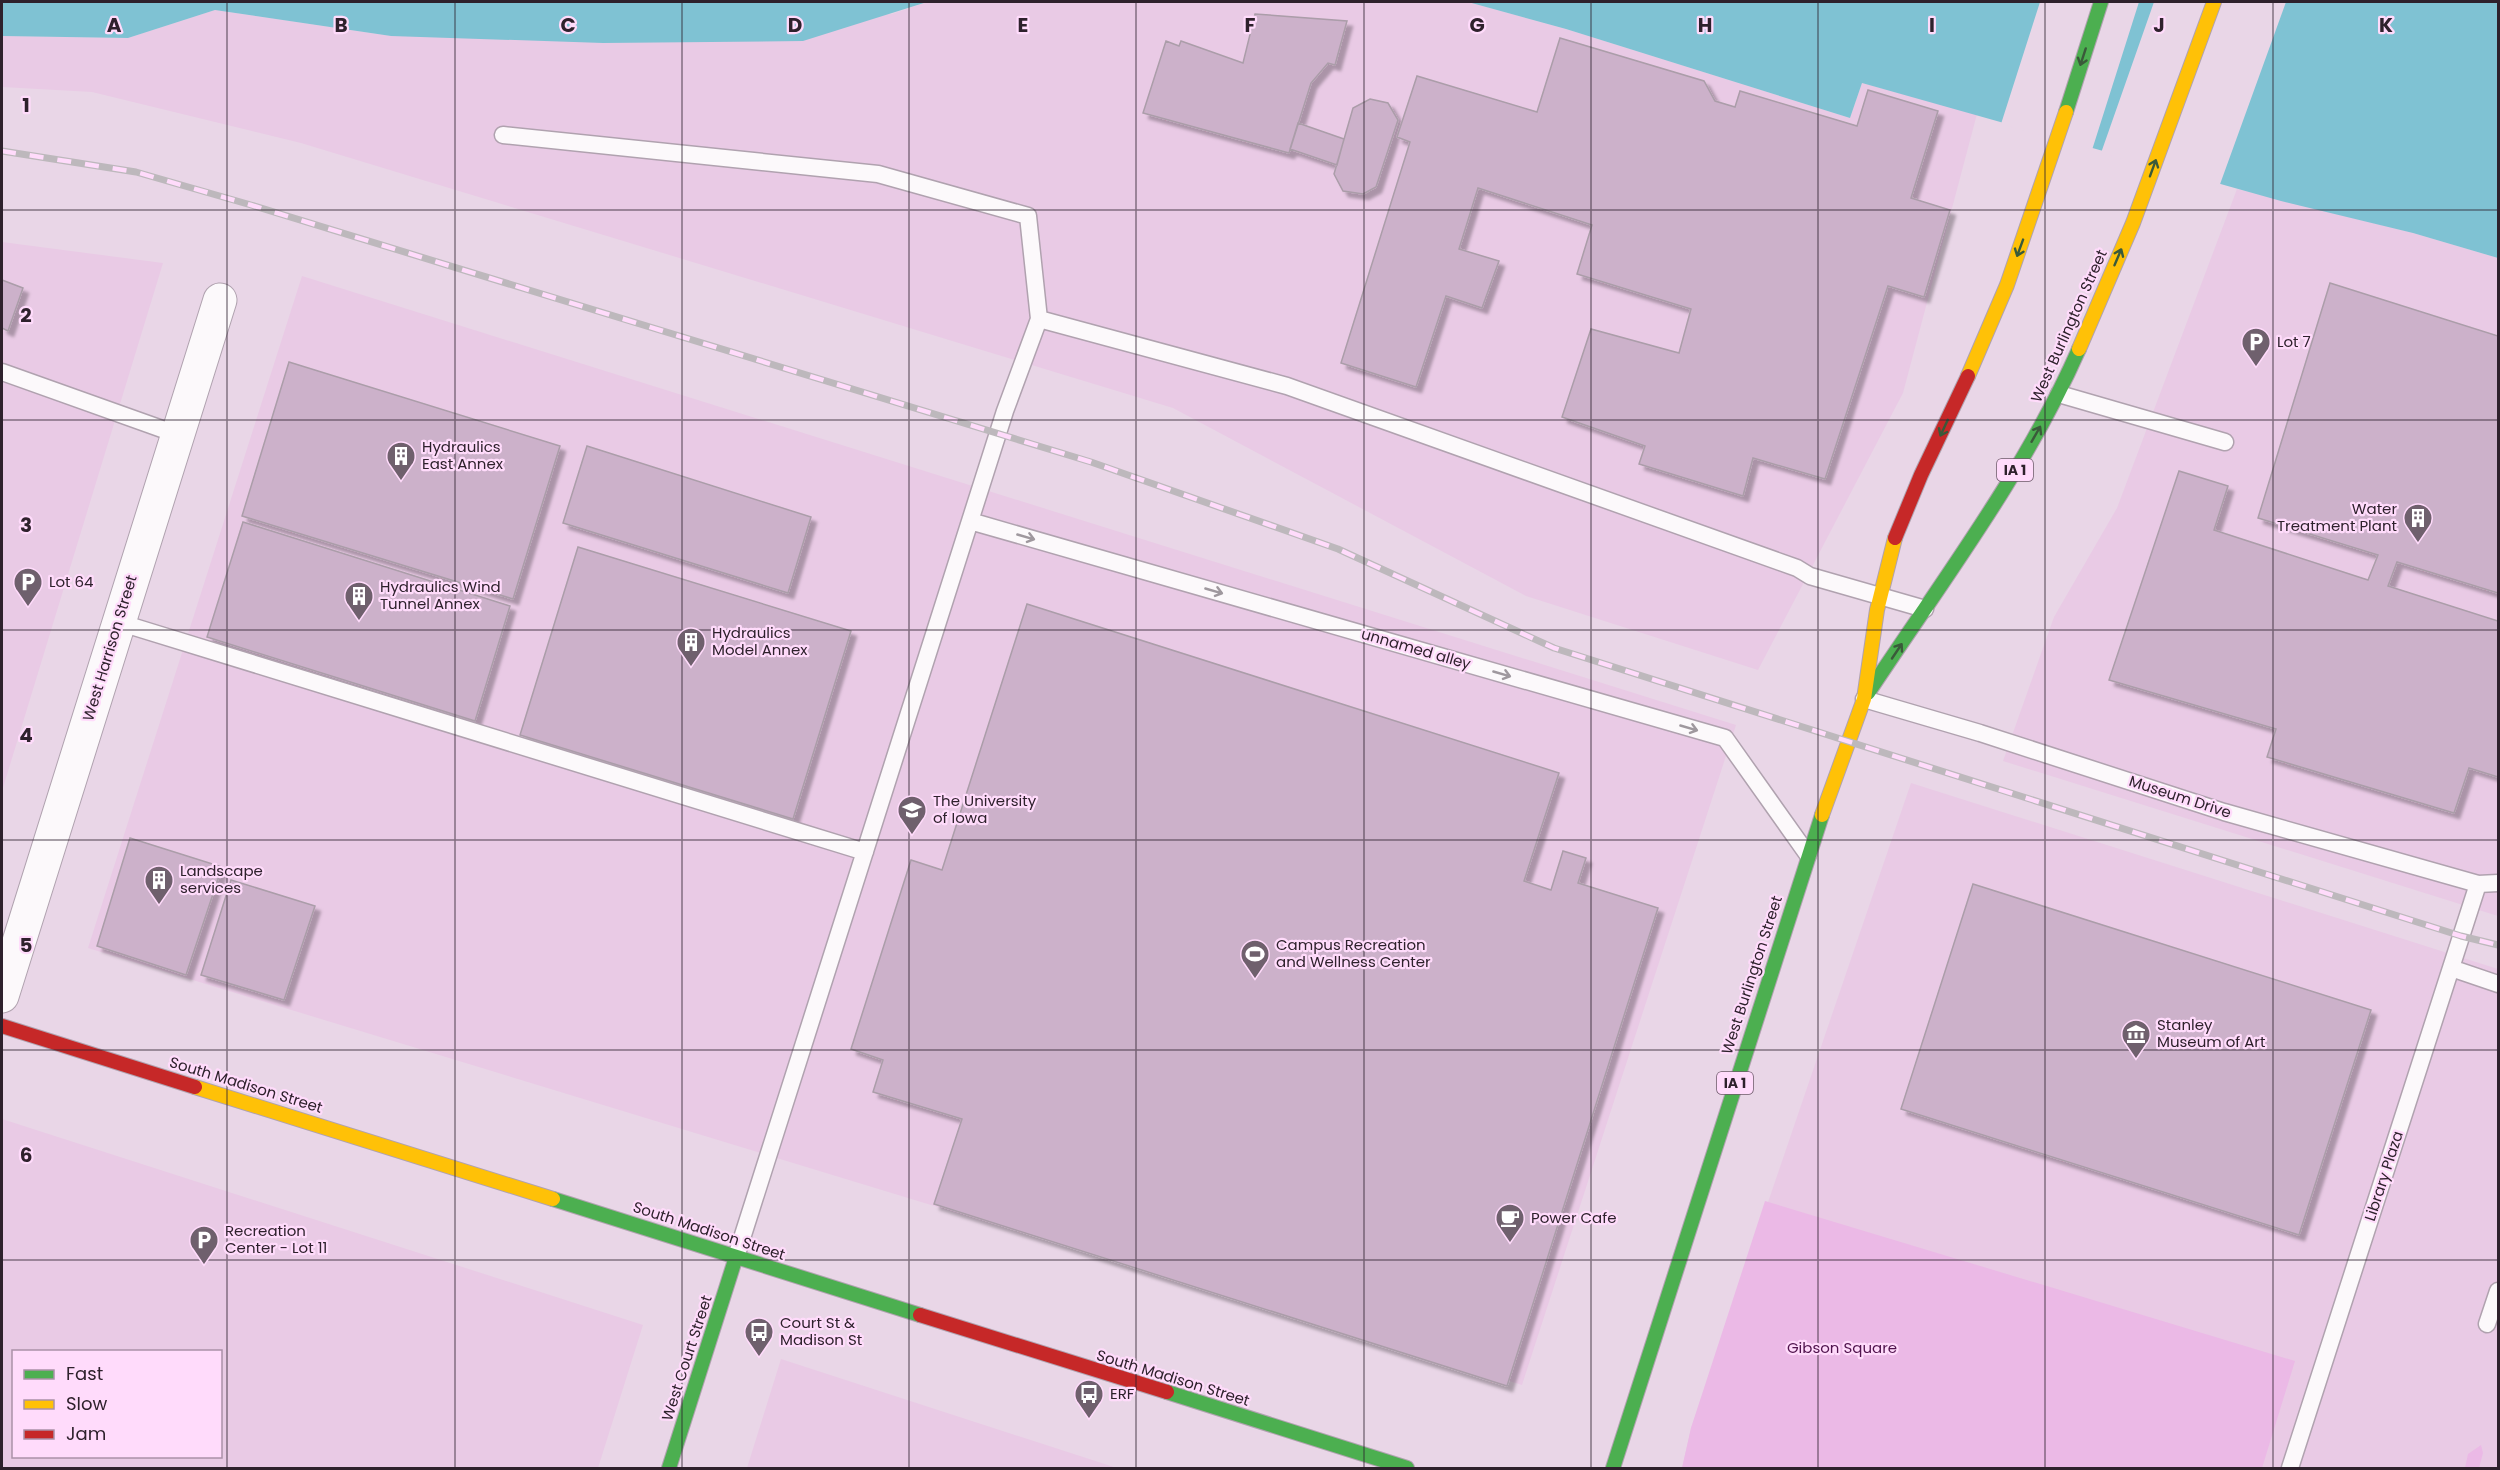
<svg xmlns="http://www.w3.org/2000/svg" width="2500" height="1470" viewBox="0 0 2500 1470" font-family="Poppins,sans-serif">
<defs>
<filter id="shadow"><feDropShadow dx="5.5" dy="5.5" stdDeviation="1.5" flood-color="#0004"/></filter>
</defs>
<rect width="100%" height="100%" fill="#e9d6e7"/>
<path fill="#e9cae5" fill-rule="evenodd" d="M927,2h541l98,27 284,89 12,-35 115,31 -74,279 -145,277 -232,-74 -353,-188 -872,-265 -209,-51 -90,-5v-51l126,2 87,-28 176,26 501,-22z
M2237,189l176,44 85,25v658l-495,-155 51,-144 63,-109z
M2,242l161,21 -161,528z
M302,276l1434,449 -214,660 -1434,-437z
M1911,783l587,186v499h-816l9,-40z
M2,1119l641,206 -45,143h-596zM14,1352h206v104h-206z
M781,1359l336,109h-370z"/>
<path fill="#ebb9e6" d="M1765,1201l530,160 -33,107h-580l9,-40z
M2481,1445l2,8 -4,15h-14l3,-14z"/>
<path fill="#7fc2d3" d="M2,2h925l-124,39 -200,2 -212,-7 -176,-26 -87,28 -126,-2z
M1468,2h1030v256l-85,-25 -132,-32 -419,-118 -12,35 -284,-89z"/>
<path fill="#e9d6e7" d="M2040,2h99l-47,148 -91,-26z
M2154,2h132l-67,185 -118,-34z"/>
<path fill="#ccb1ca" stroke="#ab9da9" stroke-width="1.5" filter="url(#shadow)" d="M1255,14l92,7 -12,44 -7,-2 -17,20 -22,70 -146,-40 23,-72 13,5 2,-5 62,22z
M1560,38l144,43 11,20 20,6 5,-16 117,35 11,-36 70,21 -27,87 39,12 -26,87 -36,-11 -63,193 -72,-21 -10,38 -104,-32 6,-18 -83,-29 29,-88 88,24 12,-44 -114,-35 15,-49 -114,-37 -19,61 40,12 -17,47 -36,-12 -30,91 -75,-24 69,-221 -13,-5 20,-61 120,36z
M1370,99l18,4 10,17 -22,67 -13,7 -20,-3 -9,-17 19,-66z
M1298,123l46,16 -7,26 -47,-16z
M2,280l21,8 -15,43 -6,-3z
M2330,283l168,53v257l-101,-31 -9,24 110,35v156l-29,-9 -15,45 -187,-56 9,-28 -167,-49 70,-209 49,15 -14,44 154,50 10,-25 -120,-37z
M289,362l271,84 -47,153 -271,-83z
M587,446l224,71 -23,76 -225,-70z
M243,522l267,84 -35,115 -268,-84z
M578,547l273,84 -58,188 -273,-84z
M1027,604l532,169 -35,108 27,9 12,-39 23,7 -8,25 80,25 -151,478 -573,-182 28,-85 -89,-27 10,-32 -32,-11 60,-189 31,10z
M130,838l92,29 -36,108 -89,-29z
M231,880l84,26 -31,94 -83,-25z
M1973,884l398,126 -72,225 -398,-126z"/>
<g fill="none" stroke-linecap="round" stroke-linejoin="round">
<g stroke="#b0a2af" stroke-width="19">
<path id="lane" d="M503,135l375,39 150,42 11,103 248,67 510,182 13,8 115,33
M2,372l174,62
M2059,394l166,48
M970,521l755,217 83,117
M118,622l747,230
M1864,699l116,34 244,79 254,72 20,-1
M2451,968l47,16
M736,1257l269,-846 34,-92
M2487,1324l11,-33
M2290,1468l188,-584"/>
</g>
<g stroke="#b0a2af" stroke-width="35">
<path id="street" d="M2,996l218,-696"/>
</g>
<g stroke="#b0a2af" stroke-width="16">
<path id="fast" d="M2066,112l35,-110
M1868,693c74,-112 157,-221 211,-344
M553,1199l367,116
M1167,1392l240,76
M669,1468l67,-211
M1613,1468l209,-653"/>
</g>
<g stroke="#b0a2af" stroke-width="16">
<path id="slow" d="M2079,349l54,-126 81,-221
M1968,376l39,-91 59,-173
M1822,815l42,-116 13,-89 18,-72
M195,1087l358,112"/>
</g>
<g stroke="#b0a2af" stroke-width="16">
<path id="jam" d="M1895,538l26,-63 47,-99
M2,1026l193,61
M920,1315l247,77"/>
</g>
<use href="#lane" stroke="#fcf9fb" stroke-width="16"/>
<use href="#street" stroke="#fcf9fb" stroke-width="33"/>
<use href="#fast" stroke="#4caf50" stroke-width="14"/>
<use href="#slow" stroke="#ffc107" stroke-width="14"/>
<use href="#jam" stroke="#c62828" stroke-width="14"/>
<g stroke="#bdb8bc" stroke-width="7">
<path id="rail" d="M2,151l134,21 115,33 840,257 247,87 216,99 907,288 37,9"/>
</g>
<use href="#rail" stroke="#ffdbfb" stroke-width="4.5" stroke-dasharray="14" stroke-linecap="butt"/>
</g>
<defs><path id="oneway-shaft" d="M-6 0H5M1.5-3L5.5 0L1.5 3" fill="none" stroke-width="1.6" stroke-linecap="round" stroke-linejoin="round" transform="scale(1.5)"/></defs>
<g stroke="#3a5a3a">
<use href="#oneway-shaft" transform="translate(2083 57) rotate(108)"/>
<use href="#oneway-shaft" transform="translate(2153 168) rotate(-70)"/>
<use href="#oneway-shaft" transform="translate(2020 248) rotate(110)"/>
<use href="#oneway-shaft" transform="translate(2118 257) rotate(-67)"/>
<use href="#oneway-shaft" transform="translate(1944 428) rotate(115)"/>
<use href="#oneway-shaft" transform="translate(2036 434) rotate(-60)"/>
<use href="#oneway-shaft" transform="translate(1897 651) rotate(-56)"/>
</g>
<g stroke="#9f989e">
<use href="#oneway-shaft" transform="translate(1026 537) rotate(16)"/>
<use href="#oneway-shaft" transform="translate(1214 591) rotate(16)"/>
<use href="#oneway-shaft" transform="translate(1502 674) rotate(16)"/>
<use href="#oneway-shaft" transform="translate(1689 728) rotate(16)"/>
</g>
<path fill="none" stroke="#2e212c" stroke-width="1.5" stroke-opacity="0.55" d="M227,2v1466M455,2v1466M682,2v1466M909,2v1466M1136,2v1466M1364,2v1466M1591,2v1466M1818,2v1466M2045,2v1466M2273,2v1466M2,210h2496M2,420h2496M2,630h2496M2,840h2496M2,1050h2496M2,1260h2496"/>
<defs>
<g id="parking-pin" transform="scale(1.5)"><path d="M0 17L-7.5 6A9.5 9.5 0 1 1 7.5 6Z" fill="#6f606d" stroke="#ffdbfb"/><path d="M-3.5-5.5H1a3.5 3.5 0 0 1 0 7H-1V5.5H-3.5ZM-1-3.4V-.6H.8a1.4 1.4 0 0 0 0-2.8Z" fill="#fff"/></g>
<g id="building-pin" transform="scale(1.5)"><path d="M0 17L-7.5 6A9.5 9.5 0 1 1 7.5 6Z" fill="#6f606d" stroke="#ffdbfb"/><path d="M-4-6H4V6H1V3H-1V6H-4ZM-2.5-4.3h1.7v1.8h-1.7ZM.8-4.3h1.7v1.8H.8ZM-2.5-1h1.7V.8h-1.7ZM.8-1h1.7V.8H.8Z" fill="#fff"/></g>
<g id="university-pin" transform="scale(1.5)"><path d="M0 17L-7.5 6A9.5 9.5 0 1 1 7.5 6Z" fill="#6f606d" stroke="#ffdbfb"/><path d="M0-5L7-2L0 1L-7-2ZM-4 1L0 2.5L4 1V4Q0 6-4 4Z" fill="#fff"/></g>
<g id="stadium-pin" transform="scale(1.5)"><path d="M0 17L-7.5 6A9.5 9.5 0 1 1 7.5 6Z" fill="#6f606d" stroke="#ffdbfb"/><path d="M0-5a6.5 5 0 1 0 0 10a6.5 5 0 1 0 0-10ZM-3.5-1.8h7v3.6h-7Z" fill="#fff"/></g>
<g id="museum-pin" transform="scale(1.5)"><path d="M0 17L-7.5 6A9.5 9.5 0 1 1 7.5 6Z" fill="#6f606d" stroke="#ffdbfb"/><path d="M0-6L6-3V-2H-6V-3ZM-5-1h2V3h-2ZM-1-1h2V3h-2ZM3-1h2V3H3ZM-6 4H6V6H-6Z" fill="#fff"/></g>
<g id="cafe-pin" transform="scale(1.5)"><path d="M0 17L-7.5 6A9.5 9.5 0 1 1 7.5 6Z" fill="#6f606d" stroke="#ffdbfb"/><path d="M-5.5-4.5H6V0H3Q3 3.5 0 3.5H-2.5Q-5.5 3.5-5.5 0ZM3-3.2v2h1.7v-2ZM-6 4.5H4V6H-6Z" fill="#fff"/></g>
<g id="bus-pin" transform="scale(1.5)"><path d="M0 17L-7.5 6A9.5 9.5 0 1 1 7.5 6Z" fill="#6f606d" stroke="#ffdbfb"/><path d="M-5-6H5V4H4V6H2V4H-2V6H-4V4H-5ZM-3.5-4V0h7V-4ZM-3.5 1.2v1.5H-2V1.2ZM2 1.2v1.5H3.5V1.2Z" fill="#fff"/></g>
</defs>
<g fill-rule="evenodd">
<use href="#parking-pin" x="2256" y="342"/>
<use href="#building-pin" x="401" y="456"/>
<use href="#building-pin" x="2418" y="518"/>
<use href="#parking-pin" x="28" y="582"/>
<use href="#building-pin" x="359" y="596"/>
<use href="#building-pin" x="691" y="642"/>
<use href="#university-pin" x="912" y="810"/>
<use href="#building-pin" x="159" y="880"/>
<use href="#stadium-pin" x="1255" y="954"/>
<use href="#museum-pin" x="2136" y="1034"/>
<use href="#cafe-pin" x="1510" y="1218"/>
<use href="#parking-pin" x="204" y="1240"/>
<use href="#bus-pin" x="759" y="1332"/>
<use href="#bus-pin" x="1089" y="1394"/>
</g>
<g text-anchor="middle" stroke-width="4.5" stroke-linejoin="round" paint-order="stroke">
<g fill="#ffdbfb" stroke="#6d596a" stroke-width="1.5">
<rect x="1997" y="459" width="36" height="22" rx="4.5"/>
<rect x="1717" y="1072" width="36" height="22" rx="4.5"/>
</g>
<g font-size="14" font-weight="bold" fill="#2e212c">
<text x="2015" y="475">IA 1</text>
<text x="1735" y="1088">IA 1</text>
</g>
<g font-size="15" fill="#2e212c" stroke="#ffdbfb">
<text transform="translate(2069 326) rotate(-66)" y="5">West Burlington Street</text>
<text transform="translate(110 648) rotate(-73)" y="5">West Harrison Street</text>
<text transform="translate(1416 649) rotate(16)" y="5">unnamed alley</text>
<text transform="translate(2180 797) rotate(18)" y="5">Museum Drive</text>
<text transform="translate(1752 975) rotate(-72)" y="5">West Burlington Street</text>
<text transform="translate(246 1085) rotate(17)" y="5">South Madison Street</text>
<text transform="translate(2384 1176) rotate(-72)" y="5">Library Plaza</text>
<text transform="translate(709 1231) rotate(18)" y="5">South Madison Street</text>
<text transform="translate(687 1358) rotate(-72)" y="5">West Court Street</text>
<text transform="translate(1173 1378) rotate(17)" y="5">South Madison Street</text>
</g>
<g font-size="15" fill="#2e212c" stroke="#ffdbfb" text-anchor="start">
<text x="2277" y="347">Lot 7</text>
<text x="422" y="452">Hydraulics<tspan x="422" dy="17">East Annex</tspan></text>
<text x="2397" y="514" text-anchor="end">Water<tspan x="2397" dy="17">Treatment Plant</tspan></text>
<text x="49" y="587">Lot 64</text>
<text x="380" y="592">Hydraulics Wind<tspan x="380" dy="17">Tunnel Annex</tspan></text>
<text x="712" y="638">Hydraulics<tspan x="712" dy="17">Model Annex</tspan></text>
<text x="933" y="806">The University<tspan x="933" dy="17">of Iowa</tspan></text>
<text x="180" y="876">Landscape<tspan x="180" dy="17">services</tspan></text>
<text x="1276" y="950">Campus Recreation<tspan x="1276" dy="17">and Wellness Center</tspan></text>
<text x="2157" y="1030">Stanley<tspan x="2157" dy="17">Museum of Art</tspan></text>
<text x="1531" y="1223">Power Cafe</text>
<text x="225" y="1236">Recreation<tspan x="225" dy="17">Center - Lot 11</tspan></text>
<text x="780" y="1328">Court St &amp;<tspan x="780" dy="17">Madison St</tspan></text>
<text x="1110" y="1399">ERF</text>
</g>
<g font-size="15" fill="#50134d" stroke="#ffdbfb">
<text x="1842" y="1353">Gibson Square</text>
</g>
</g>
<g font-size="20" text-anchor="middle" font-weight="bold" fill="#2e212c" stroke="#ffdbfb" stroke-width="4.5" stroke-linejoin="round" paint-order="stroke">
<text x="114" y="32">A</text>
<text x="341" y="32">B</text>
<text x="568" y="32">C</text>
<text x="795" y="32">D</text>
<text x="1023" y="32">E</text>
<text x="1250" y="32">F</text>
<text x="1477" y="32">G</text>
<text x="1705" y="32">H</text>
<text x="1932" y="32">I</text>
<text x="2159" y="32">J</text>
<text x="2386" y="32">K</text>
<text x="26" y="112">1</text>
<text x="26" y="322">2</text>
<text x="26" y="532">3</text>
<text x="26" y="742">4</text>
<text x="26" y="952">5</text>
<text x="26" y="1162">6</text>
</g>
<rect width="2500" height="1470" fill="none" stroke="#2e212c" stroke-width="6"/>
<rect x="12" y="1350" width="210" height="108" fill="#ffdbfb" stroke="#ab91a8" stroke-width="1.5"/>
<rect x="24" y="1370" width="30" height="9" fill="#4caf50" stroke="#ab91a8" stroke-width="1.5"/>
<text x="66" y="1380" font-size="18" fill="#2e212c">Fast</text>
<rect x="24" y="1400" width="30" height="9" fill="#ffc107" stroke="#ab91a8" stroke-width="1.5"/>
<text x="66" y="1410" font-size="18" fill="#2e212c">Slow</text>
<rect x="24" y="1430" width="30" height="9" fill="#c62828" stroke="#ab91a8" stroke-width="1.5"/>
<text x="66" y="1440" font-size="18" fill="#2e212c">Jam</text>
</svg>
